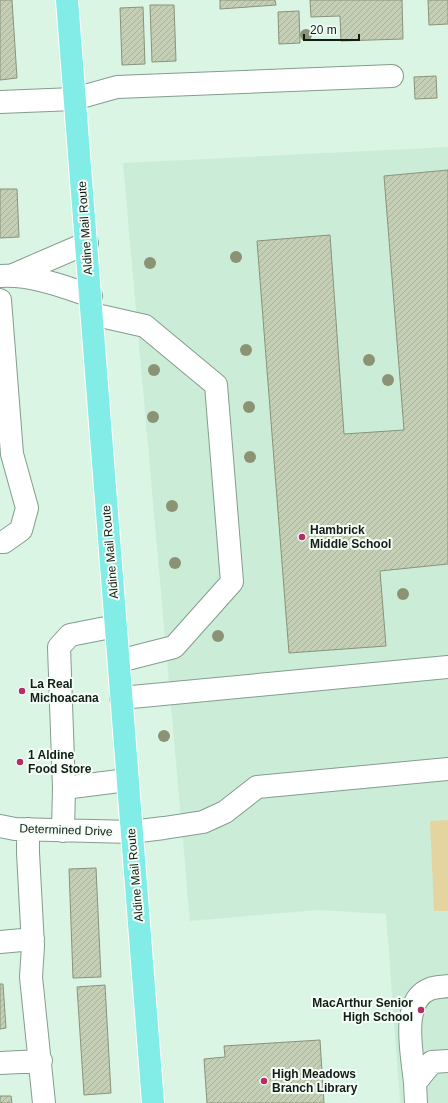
<svg xmlns="http://www.w3.org/2000/svg" width="448" height="1103" viewBox="0 0 448 1103" font-family="Helvetica,sans-serif">
<defs>
<pattern id="building-hatch" width="6" height="6" patternUnits="userSpaceOnUse"><rect width="6" height="6" fill="#c4cfb6"/><path d="M-1 1l2-2M0 6l6-6M5 7l2-2" fill="none" stroke="#a8b19c"/></pattern>
</defs>
<rect width="100%" height="100%" fill="#daf5e4"/>
<path fill="#cbedd7" d="M448,147v956h-48l-14,-189 -68,-4 -128,11 -67,-758z"/>
<path fill="#e4d5a0" d="M448,820v91h-14l-4,-90z"/>
<path fill="url(#building-hatch)" stroke="#89937b" d="M0,0h12l5,78 -17,2z
M220,0h55l1,5 -56,4z
M310,0h92l1,39 -62,2 -1,-25 -29,1z
M428,0h20v24l-19,1z
M150,5h24l2,56 -24,1z
M143,7l2,57 -23,1 -2,-57z
M299,11l1,32 -21,1 -1,-32z
M436,76l1,22 -22,1 -1,-22z
M448,170v394l-68,7 6,75 -97,7 -32,-412 73,-6 14,199 60,-4 -20,-254z
M0,189h17l2,48 -19,1z
M96,868l5,109 -28,1 -4,-109z
M0,984h3l3,44 -6,1z
M105,985l6,108 -27,2 -7,-108z
M320,1040l4,63h-117l-3,-44 21,-2 -1,-11z
M0,1096h11l1,7h-12z"/>
<g fill="none" stroke-linecap="round" stroke-linejoin="round">
<g stroke="#849d8d" stroke-width="24">
<path id="minor" d="M0,102l74,-3 43,-12 275,-11
M13,275l74,-32
M0,276c31,-2 62,10 91,20
M0,300l12,154 15,54 -6,22 -17,12h-4
M92,314l53,12 71,59 16,197 -58,65 -55,14
M121,698l327,-31
M64,788l63,-8
M0,826l15,3 116,3 33,-4 39,-6 22,-10 32,-25 191,-18
M28,829v24l5,93 -2,31 13,126
M63,831l1,-43 -5,-141 11,-12 46,-9
M0,942l33,-3
M0,1063l41,-2
M415,1083c-2,-25 -16,-83 15,-94 5,-2 12,-2 18,-3
M416,1103l-1,-20 17,-21 16,-1"/>
</g>
<g stroke="#fff" stroke-width="24">
<path id="major" d="M67,0l86,1103"/>
</g>
<use href="#minor" stroke="#fff" stroke-width="22"/>
<use href="#major" stroke="#82ece6" stroke-width="22"/>
</g>
<g fill="#8c9375">
<circle cx="306" cy="35" r="6"/>
<circle cx="236" cy="257" r="6"/>
<circle cx="150" cy="263" r="6"/>
<circle cx="246" cy="350" r="6"/>
<circle cx="369" cy="360" r="6"/>
<circle cx="154" cy="370" r="6"/>
<circle cx="388" cy="380" r="6"/>
<circle cx="249" cy="407" r="6"/>
<circle cx="153" cy="417" r="6"/>
<circle cx="250" cy="457" r="6"/>
<circle cx="172" cy="506" r="6"/>
<circle cx="175" cy="563" r="6"/>
<circle cx="403" cy="594" r="6"/>
<circle cx="218" cy="636" r="6"/>
<circle cx="164" cy="736" r="6"/>
</g>
<g fill="#b62c67" stroke="#f3fef7" stroke-width="1.5">
<circle cx="302" cy="537" r="4"/>
<circle cx="22" cy="691" r="4"/>
<circle cx="20" cy="762" r="4"/>
<circle cx="421" cy="1010" r="4"/>
<circle cx="264" cy="1081" r="4"/>
</g>
<g text-anchor="middle" stroke-width="4" stroke-linejoin="round" paint-order="stroke">
<g font-size="12" fill="#131c16" stroke="#f3fef7">
<text transform="translate(85 228) rotate(-94)" y="4">Aldine Mail Route</text>
<text transform="translate(110 552) rotate(-95)" y="4">Aldine Mail Route</text>
<text transform="translate(66 830) rotate(2)" y="4">Determined Drive</text>
<text transform="translate(135 875) rotate(-95)" y="4">Aldine Mail Route</text>
</g>
<g font-size="12" font-weight="bold" fill="#131c16" stroke="#f3fef7" text-anchor="start">
<text x="310" y="534">Hambrick<tspan x="310" dy="14">Middle School</tspan></text>
<text x="30" y="688">La Real<tspan x="30" dy="14">Michoacana</tspan></text>
<text x="28" y="759">1 Aldine<tspan x="28" dy="14">Food Store</tspan></text>
<text x="413" y="1007" text-anchor="end">MacArthur Senior<tspan x="413" dy="14">High School</tspan></text>
<text x="272" y="1078">High Meadows<tspan x="272" dy="14">Branch Library</tspan></text>
</g>
</g>
<path d="M304 34v6h55v-6" fill="none" stroke="#131c16" stroke-width="2"/>
<text x="310" y="34" font-size="12" fill="#131c16" stroke="#f3fef7" stroke-width="3" paint-order="stroke">20 m</text>
</svg>
